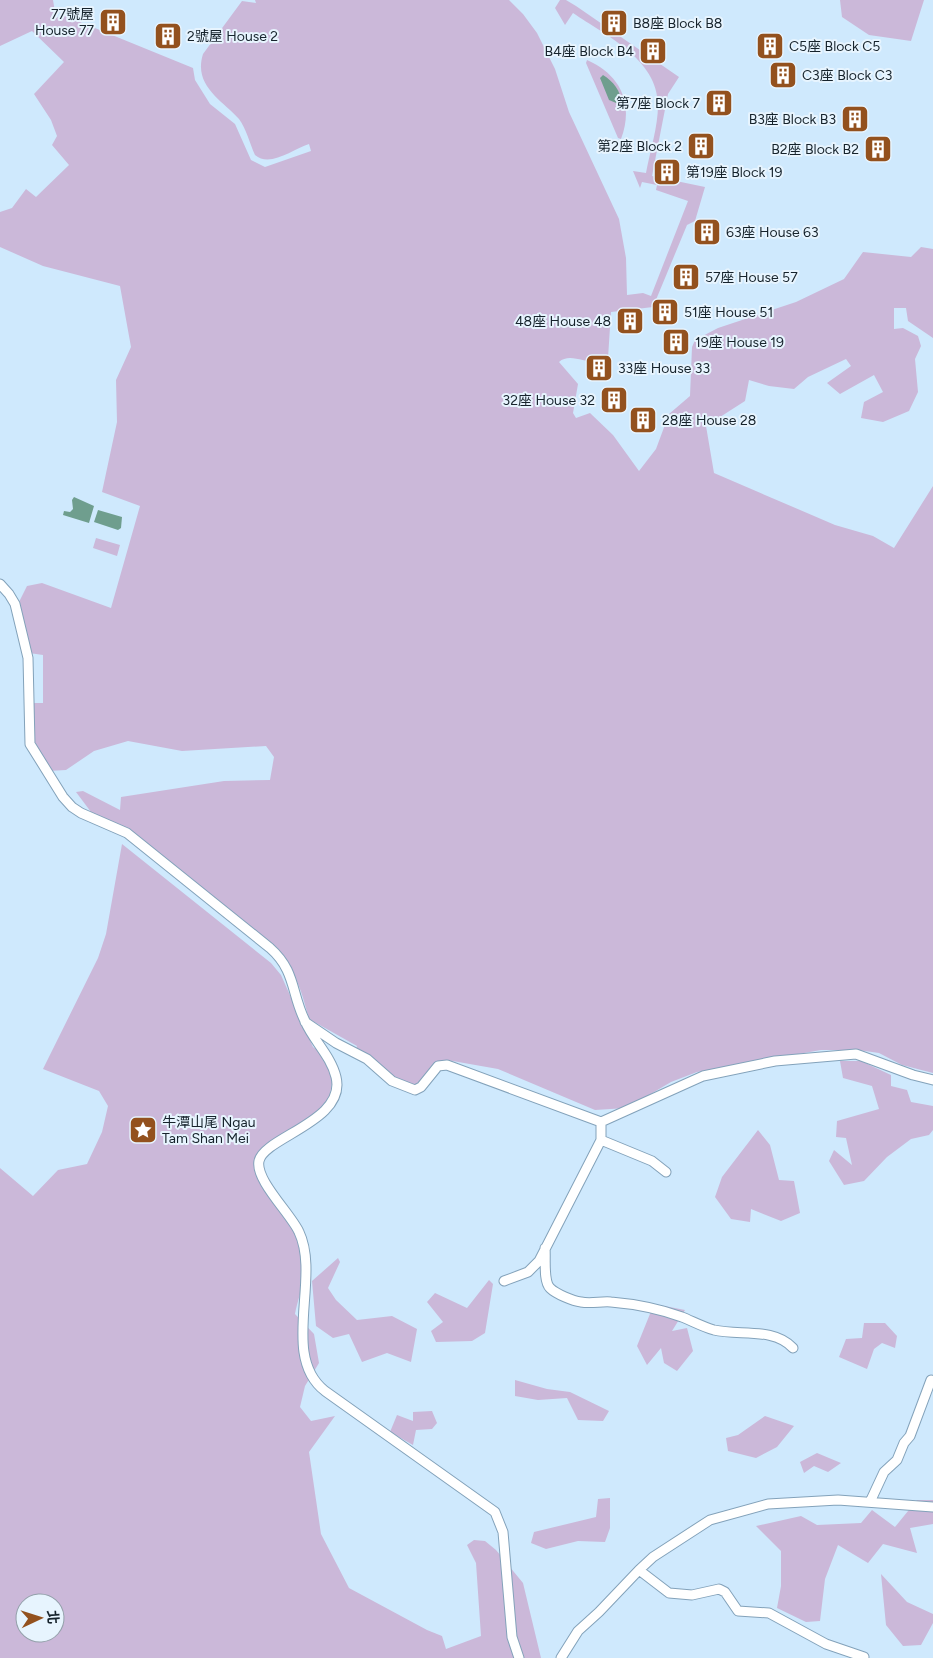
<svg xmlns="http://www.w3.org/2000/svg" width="933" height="1658" viewBox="0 0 933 1658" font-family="Figtree,'Noto Sans TC',sans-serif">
<rect width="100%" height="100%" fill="#cfe9fd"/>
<path fill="#cbb8d9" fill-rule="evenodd" d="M0,0h53l3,18 7,-3 130,53 2,12 15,24 25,20 16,36 14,7 46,-16 -2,-7c-16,5 -39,24 -54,11 -5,-11 -9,-27 -16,-36 -17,-19 -46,-33 -36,-65l39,-53 14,2 -1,-3h254l14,14 14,19 18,36 14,43 50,107 7,39 1,37 16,-2 8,3 37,-95 -32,-11 1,-5 -15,-3 -2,6 -7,-17 13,2c4,-22 12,-46 12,-68 0,-46 -53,-70 -85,-92l-8,12 -10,-17 5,-8h6l10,6 103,71 -11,17 -16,82 53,11 -10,34 -8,4 -34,82 -42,5 -3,46c-15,12 -36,-8 -49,4l19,22 -5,29 3,5 14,-5 23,22 26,36 17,-22 13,-35 21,-18 2,-49 3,-7 23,-12 78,-26 48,-23 19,-27 48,5 10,-10 12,2v89l-25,-17 -2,-13h-12v21l9,-1 15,8 3,10 -6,13 3,33 -9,19 -26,11 -22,-4 3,-16 19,-10 -9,-17 -34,19 -13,-11 24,-17 -5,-7 -38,18 -14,12 -25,-3 -20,-6 -4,21 -39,25 8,47 121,52 38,11 21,12 39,-62v587l-31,-8 -23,-12 -21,-3h-37l-124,22 -26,10 -44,26 -32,2 -97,-41 -51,-9 -12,3 -15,21 -12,1 -54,-29 3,-10 -48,-27c-9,-34 -13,-47 -37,-73l-142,-115 -39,-19 -15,-20 7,-1 37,19 1,-13 103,-16 46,-1 4,-23 -8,-11 -84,5 -54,-10 -34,10 -28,19 -18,1 -13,-25 -2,-43h10v-48l-14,-2 -11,-49 9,-18 15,-3 69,25 29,-102 -38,-14 15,-70 -1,-42 15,-33 -11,-61 -77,-20 -43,-19v-35l12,-4 14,-19 10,8 33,-32 -17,-20 5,-9 -6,-16 -17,-26 30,-32 -32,-31 -32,15z
M840,0h84l-13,41 -42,-6 -27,-18z
M587,60c34,15 47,44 34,79l-3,-1 -32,-75z
M96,538l24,7 -3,11 -24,-8z
M122,844l149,119 10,12 32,72 18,12 10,19 -9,5 -3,17 -19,18 -48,32 -3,24c20,33 46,62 44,102 0,12 -6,26 -8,38l19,20 5,29 -14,23 -5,21 11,14 24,-5 -26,36 12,82 28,54 78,42 15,6 4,13 35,-13 -5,-73 -9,-18 7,-5 11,1 11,9 27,33 18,75h-541v-490l33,28 25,-26 29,-6 15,-32 6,-26 -9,-15 -56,-22 55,-111 8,-24zM25,1603h30v30h-30z
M840,1061h21l30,14v11l16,4 4,12 22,4v24l-4,5 -18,4 -24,18 -23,24 -20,4 -15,-24 5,-11 18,15 -6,-27 -10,-1 1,-16 42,-12 -7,-23 -29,-8z
M758,1130l12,15 9,35 15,1 6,32 -19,8 -30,-12 -1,13 -19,-3 -16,-22 7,-20z
M338,1258l2,4 -12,26 8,12 21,20 35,-4 25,13 -6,33 -24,-9 -25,9 -13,-28 -16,4 -17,-12 -4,-45z
M489,1280l4,4 -8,49 -13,8 -36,1 -5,-11 12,-9 -16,-20 8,-9 32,15z
M654,1304l31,6 -13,21 15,-3 6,23 -16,20 -13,-8 -3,-15 -14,17 -10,-19z
M864,1323h21l12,13 -2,12 -13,-5 -8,6 -7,20 -28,-12 7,-18 16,-1z
M515,1380l32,9 23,3 39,19 -6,10 -25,-1 -11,-22 -29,2 -23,-4z
M432,1411l5,12 -5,6 -16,1 -3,15 -23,-13 7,-17 16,6v-9z
M765,1416l29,10 -17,21 -21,11 -28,-7 -2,-13 12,-3z
M817,1453l24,10 -13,9 -14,-6 -10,7 -4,-11z
M610,1498v30l-5,14 -27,-1 -32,8 -15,-6 3,-11 62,-15 2,-18z
M917,1500h16v24l-23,4 7,25 -34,-9 -15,19 -30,-18 -13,34 -5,42 -14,1 -29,-14 4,-22v-35l-25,-25 45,-10 16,9 44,-2 11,-13 23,17z
M881,1574l26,28 26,12v9l-12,22 -18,1 -17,-21z"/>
<path fill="#6f9e8e" d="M603,75c11,7 19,17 18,30l-12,-5 -9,-22z
M74,497l20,9 -5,17 -26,-8 1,-4 6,1 3,-3 -1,-9z
M98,510l24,7 -1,11 -3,2 -24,-8z"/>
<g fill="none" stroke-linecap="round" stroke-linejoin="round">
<g stroke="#83a2ba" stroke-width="11">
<path id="minor" d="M0,584l9,10 6,10 13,54 2,86 33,53 9,10 9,6 46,20 143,115c26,23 21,45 35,73 8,19 26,35 31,56 11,44 -72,60 -77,84 -4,19 32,53 40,71 22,46 -19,124 26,159l170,121 8,20 9,105 7,21
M305,1022l31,21 31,16 25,22 23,9 6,-3 17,-21 9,-1 154,57 102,-46 72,-15 81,-7 57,21 20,5
M601,1140l51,21 14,11
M545,1248c1,11 -2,33 5,40 6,6 23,13 31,14 10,2 21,-1 30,0 24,2 49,7 71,15 10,4 21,10 32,13 25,6 60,-3 79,18
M504,1281l24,-9 11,-11 62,-121v-18
M870,1502l14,-30 13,-12 7,-17 6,-7 21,-56
M639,1570l30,23 23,2 27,-6 6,3 13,19 31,2 57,31 38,13
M561,1658l17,-27 21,-19 40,-42 14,-13 57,-37 58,-16 70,-4 95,7"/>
</g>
<use href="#minor" stroke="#fff" stroke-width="9"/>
</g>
<defs>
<g id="building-square" transform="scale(1.4375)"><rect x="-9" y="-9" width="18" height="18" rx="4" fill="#93511e" stroke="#e7f4fe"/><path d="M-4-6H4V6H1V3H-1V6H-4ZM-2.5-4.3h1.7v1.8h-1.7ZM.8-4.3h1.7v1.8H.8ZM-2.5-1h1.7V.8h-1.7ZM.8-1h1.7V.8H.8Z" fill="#fff"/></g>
<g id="sight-square" transform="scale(1.4375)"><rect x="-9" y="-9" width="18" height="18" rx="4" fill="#93511e" stroke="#e7f4fe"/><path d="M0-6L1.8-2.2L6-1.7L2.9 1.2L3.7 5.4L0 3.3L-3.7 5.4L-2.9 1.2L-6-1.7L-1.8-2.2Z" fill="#fff"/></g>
</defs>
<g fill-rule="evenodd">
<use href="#building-square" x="113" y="22"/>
<use href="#building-square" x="614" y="23"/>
<use href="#building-square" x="168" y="36"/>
<use href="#building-square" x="770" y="46"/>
<use href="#building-square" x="653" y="51"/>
<use href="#building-square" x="783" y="75"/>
<use href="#building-square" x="719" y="103"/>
<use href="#building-square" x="855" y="119"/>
<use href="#building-square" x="701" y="146"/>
<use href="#building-square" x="878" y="149"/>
<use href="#building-square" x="667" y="172"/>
<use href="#building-square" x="707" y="232"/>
<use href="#building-square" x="686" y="277"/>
<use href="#building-square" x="665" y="312"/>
<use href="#building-square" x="630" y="321"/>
<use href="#building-square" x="676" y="342"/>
<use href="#building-square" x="599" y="368"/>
<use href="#building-square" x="614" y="400"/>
<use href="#building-square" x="643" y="420"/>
<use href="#sight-square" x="143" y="1130"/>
</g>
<g text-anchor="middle" stroke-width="4" stroke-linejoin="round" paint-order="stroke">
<g font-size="14" fill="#16232c" stroke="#e7f4fe" text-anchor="start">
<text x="94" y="19" text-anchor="end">77號屋<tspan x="94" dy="16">House 77</tspan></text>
<text x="633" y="28">B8座 Block B8</text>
<text x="187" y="41">2號屋 House 2</text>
<text x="789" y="51">C5座 Block C5</text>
<text x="634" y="56" text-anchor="end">B4座 Block B4</text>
<text x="802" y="80">C3座 Block C3</text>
<text x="700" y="108" text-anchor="end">第7座 Block 7</text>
<text x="836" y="124" text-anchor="end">B3座 Block B3</text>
<text x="682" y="151" text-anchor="end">第2座 Block 2</text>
<text x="859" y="154" text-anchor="end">B2座 Block B2</text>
<text x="686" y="177">第19座 Block 19</text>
<text x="726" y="237">63座 House 63</text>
<text x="705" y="282">57座 House 57</text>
<text x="684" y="317">51座 House 51</text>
<text x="611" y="326" text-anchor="end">48座 House 48</text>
<text x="695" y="347">19座 House 19</text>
<text x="618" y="373">33座 House 33</text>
<text x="595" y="405" text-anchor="end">32座 House 32</text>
<text x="662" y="425">28座 House 28</text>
<text x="162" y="1127">牛潭山尾 Ngau<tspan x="162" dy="16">Tam Shan Mei</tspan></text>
</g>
</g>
<g transform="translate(40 1618) rotate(86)"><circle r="24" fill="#e7f4fe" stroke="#93a0aa"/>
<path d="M0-4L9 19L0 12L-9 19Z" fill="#93511e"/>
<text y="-8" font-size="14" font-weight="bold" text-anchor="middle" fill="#16232c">北</text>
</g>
</svg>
